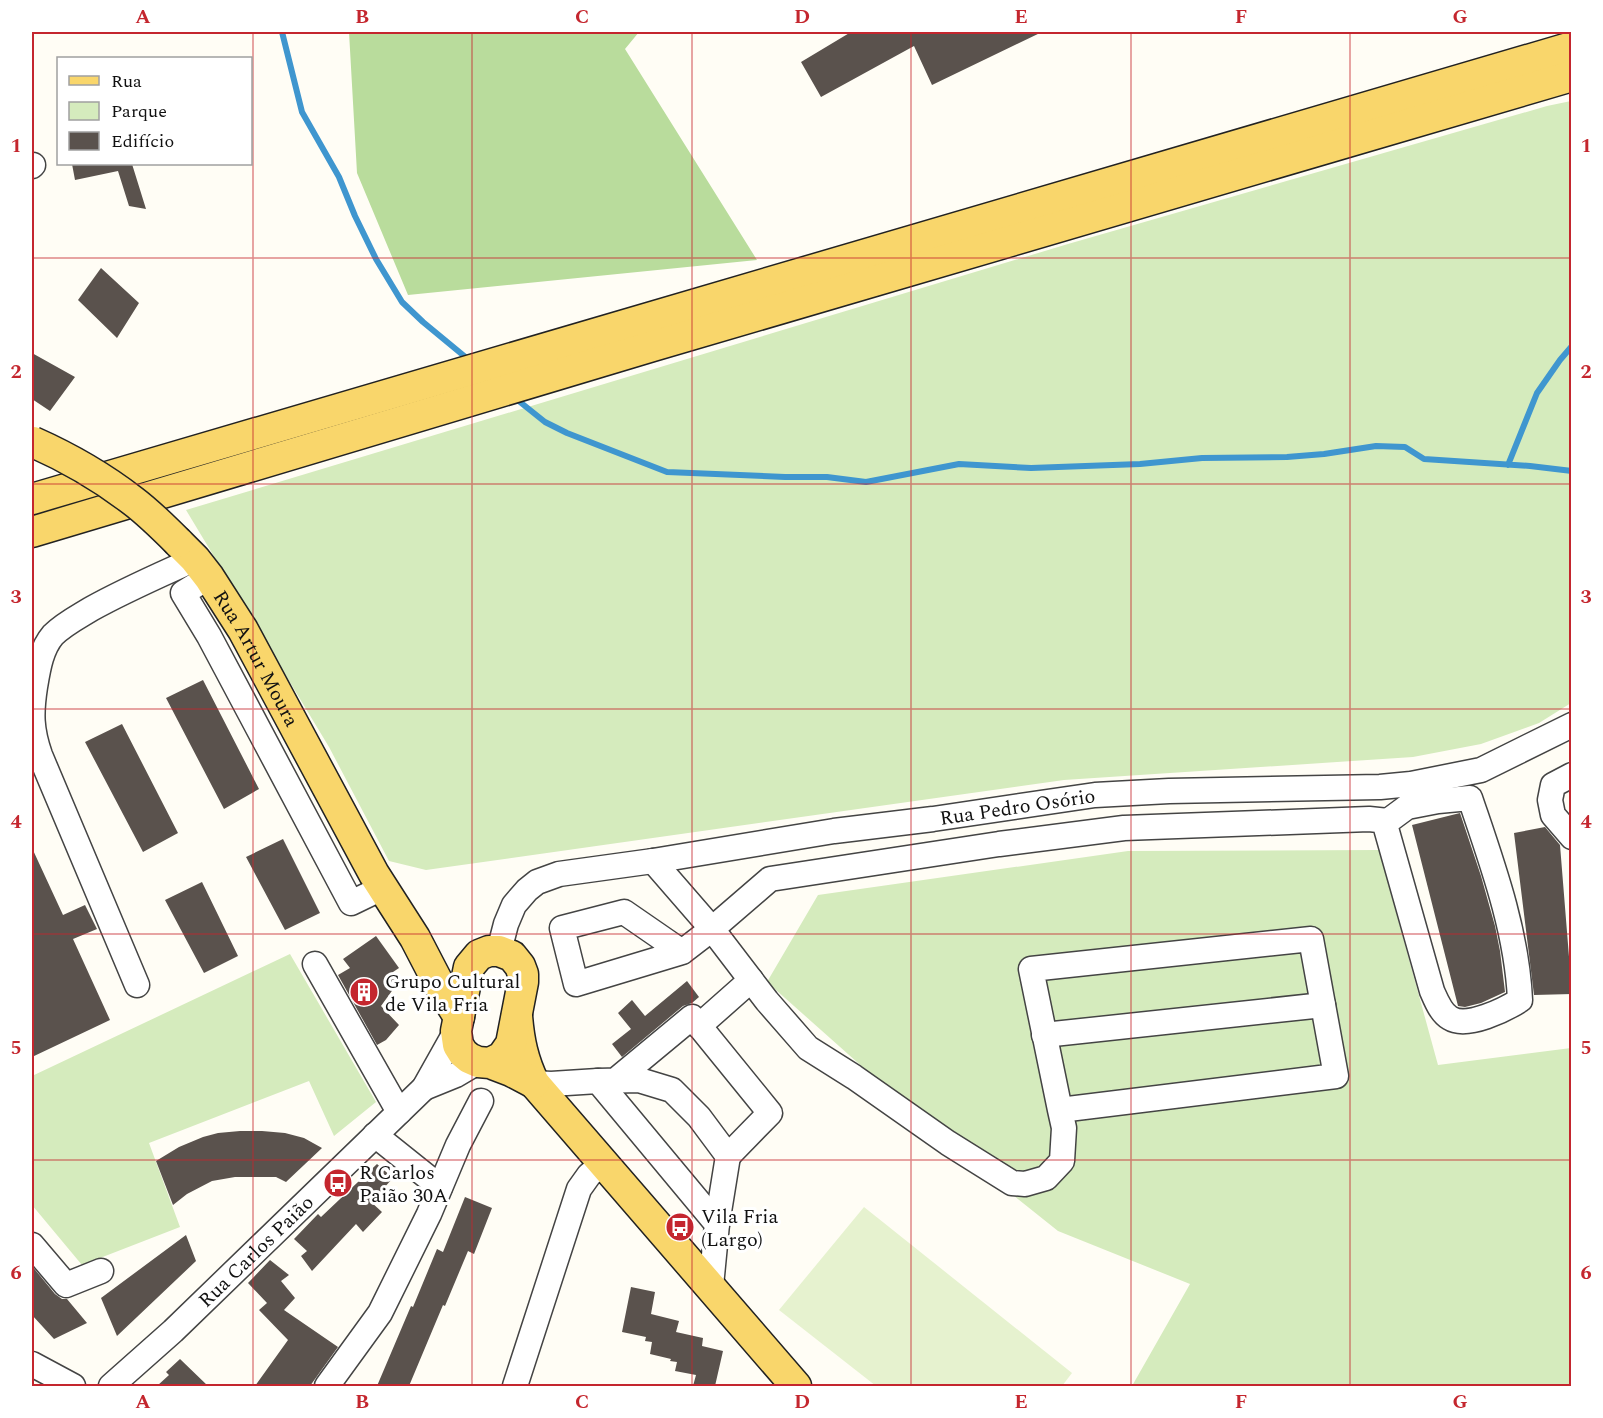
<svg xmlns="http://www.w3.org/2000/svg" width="1603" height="1418" viewBox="0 0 1603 1418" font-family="Spectral,serif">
<rect width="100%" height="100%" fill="#fffdf5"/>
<path fill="#d5ebbd" d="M1571,101v602l-32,20 -58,21 -68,13 -349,23 -638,90 -37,-9 -60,-114 -143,-237 882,-266 479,-138z
M1379,850l59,215 133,-17v338h-439l58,-102 -132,-53 -110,-88 -181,-161 51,-87 310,-44z
M290,954l86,148 -42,34 -25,-55 -160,62 31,84 -98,38 -50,-60v-129z"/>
<path fill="#b9dc9c" d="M349,32h290l-14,17 132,211 -349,35 -51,-122z"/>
<path fill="#e6f2cf" d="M864,1207l208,166 -10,13h-186l-97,-76z"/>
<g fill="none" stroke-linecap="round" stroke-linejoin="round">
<path stroke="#3f96cf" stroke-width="6" d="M282,32l20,80 37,65 16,39 21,43 26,43 21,20 46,38
M515,398l30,24 22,11 100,39 118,5h42l39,5 93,-18 72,4 109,-4 62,-6 85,-1 37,-3 52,-8 29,1 19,12 106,7 42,5
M1508,465l29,-72 23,-33 12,-14"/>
</g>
<path fill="#5a524d" d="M851,32h191l-110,53 -18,-39 -93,51 -20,-35z
M72,164h60l14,45 -17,-3 -11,-35 -43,9z
M101,268l38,35 -22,35 -39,-38z
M32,353l43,24 -25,34 -18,-12z
M203,680l56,109 -35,20 -58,-111z
M122,724l56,109 -35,19 -58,-110z
M1460,813l21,63 14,50 5,25 5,41 -24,11 -16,4 -7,-1 -46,-181z
M1545,827l15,18 12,149 -38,1 -20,-162z
M283,839l37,74 -35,17 -39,-73z
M32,848l31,67 22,-10 12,24 -24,10 37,81 -78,37z
M202,882l36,74 -34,17 -39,-73z
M376,936l23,32 -6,4 3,7 -2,9 -13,18 18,19 -13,15 -9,5 -39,-70 12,-7 -7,-9z
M687,981l12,16 -7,6 -9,3 -61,51 -10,-13 19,-15 -13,-16 14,-13 13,16z
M240,1131h22l23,2 19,5 18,10 -36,34 -10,-5h-41l-23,4 -25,13 -14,11 -17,-44 23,-14 24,-10 15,-4z
M377,1164l16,14 -22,24 11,10 -19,20 -7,-8 -44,47 -11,-15 6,-5 -13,-12 24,-25 3,3z
M465,1197l27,11 -18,46 -6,-3 -23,55 -2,-1 -34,81h-32l34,-80 2,1 24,-58 6,3z
M186,1235l10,26 -79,75 -16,-38z
M270,1260l19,15 -8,6 14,17 -11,12 54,37 -28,39h-55l33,-46 -29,-30 8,-7 -19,-20z
M32,1266l23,28 7,5h5l20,24 -33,16 -22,-24z
M631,1287l24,5 -4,22 28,7 -3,11 27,6 -1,8 21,5 -8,35h-22l3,-11 -21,-4 2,-9 -7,-1 1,-2 -21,-5 2,-12 -7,-1 1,-4 -24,-5z
M180,1359l28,27h-51l12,-11 -3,-3z"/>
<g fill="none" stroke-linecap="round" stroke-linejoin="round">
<g stroke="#444" stroke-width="27">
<g id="minor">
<path d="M32,166l1,-1"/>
<path d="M209,577l-26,16 26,43 142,267 31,-15"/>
<path d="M1572,775l-19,10 -3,15 3,15 19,22"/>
<path d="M653,861l59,68 55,72 41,47 46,29 94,66 64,40 13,1 21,-6 16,-17 2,-33 -4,-18 -29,-141 280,-30 25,137 -276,34"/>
<path id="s1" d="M499,951l7,-27 8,-19 13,-15 10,-8 22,-8 94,-13 181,-30 99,-12 162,-24 74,-4 211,-4 31,-3 70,-14 91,-45"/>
<path d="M682,952l-106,32 -14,-56 62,-16 58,40 30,-23 58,-50 229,-35 125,-16 245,-9 19,2 19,-14 31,-6 32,-3c22,65 47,133 50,202 -14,9 -53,29 -70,18 -9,-5 -14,-18 -18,-27l-48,-170"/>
<path d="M315,964l84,148"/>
<path d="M137,985l-97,-230c-9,-26 -9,-42 -5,-68 3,-18 6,-38 18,-52 11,-11 25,-18 38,-26 34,-19 69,-34 104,-50"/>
<path d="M699,1026l52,-46"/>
<path d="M1044,1035l279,-30"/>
<path d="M598,1081l41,-1 33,10 27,27 29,39 42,-43 -78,-96 -76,63"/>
<path d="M534,1083l17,1 47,-3 119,143 -6,62"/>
<path d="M424,1088l32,-13 22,-13"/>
<path d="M375,1135l65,52"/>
<path d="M717,1224l11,-68"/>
<path d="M32,1245l34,40 35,-14"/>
<path d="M32,1364l41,22"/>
<path id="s2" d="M111,1386l62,-55 251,-243 32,-57"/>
<path d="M327,1386l53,-73 49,-99 29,-69 23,-44"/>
<path d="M515,1386l64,-197 10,-14 14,-12"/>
</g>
</g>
<g stroke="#222" stroke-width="33">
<g id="major">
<path d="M32,499l1540,-452"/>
<path d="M32,532l621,-186 919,-270"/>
<path id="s3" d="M178,542l17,17 14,18 34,53 131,244 41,64 27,52 17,27"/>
<path d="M517,1016c2,25 6,44 17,67l262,303"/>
<path d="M490,1063l12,-6 9,-13 12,-62v-8l-3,-8 -8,-10 -13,-5h-10l-10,4 -10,12 -13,64 2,14 5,8 6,5 9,4 12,1 21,8 23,12"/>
</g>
</g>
<use href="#minor" stroke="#fff" stroke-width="24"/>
<use href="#major" stroke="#f9d66b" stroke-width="30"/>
<g stroke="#222" stroke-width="33" stroke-linecap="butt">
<path id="major-bridge" d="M33,442c36,16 69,35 100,59 16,12 31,27 45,41"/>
</g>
<use href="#major-bridge" stroke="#f9d66b" stroke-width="30"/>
</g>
<path fill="none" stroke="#c4262e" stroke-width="1.5" stroke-opacity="0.55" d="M253,32v1354M472,32v1354M692,32v1354M911,32v1354M1131,32v1354M1350,32v1354M32,258h1540M32,484h1540M32,709h1540M32,934h1540M32,1160h1540"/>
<defs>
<g id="building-disc" transform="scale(1.5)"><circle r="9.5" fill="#c4262e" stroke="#fff"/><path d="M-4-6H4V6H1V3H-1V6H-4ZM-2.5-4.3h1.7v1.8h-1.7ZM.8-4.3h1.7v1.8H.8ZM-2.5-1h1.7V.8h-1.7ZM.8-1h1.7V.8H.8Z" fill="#fff"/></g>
<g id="bus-disc" transform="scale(1.5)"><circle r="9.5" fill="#c4262e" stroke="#fff"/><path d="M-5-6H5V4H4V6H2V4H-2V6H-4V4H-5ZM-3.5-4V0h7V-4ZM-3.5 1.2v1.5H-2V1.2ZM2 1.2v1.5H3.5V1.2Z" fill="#fff"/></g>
</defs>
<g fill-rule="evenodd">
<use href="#building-disc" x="364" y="992"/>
<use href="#bus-disc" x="338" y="1183"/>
<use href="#bus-disc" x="680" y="1227"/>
</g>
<g text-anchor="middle" stroke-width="6" stroke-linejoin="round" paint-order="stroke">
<g font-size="20" fill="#111" stroke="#fff">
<text dy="7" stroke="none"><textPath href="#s3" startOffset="141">Rua Artur Moura</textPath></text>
<text dy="7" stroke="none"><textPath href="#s1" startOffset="568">Rua Pedro Osório</textPath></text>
<text dy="7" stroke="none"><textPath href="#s2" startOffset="198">Rua Carlos Paião</textPath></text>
</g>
<g font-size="20" fill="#111" stroke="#fff" text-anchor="start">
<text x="385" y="988">Grupo Cultural<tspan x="385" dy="23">de Vila Fria</tspan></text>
<text x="359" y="1179">R Carlos<tspan x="359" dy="23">Paião 30A</tspan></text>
<text x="701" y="1223">Vila Fria<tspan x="701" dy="23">(Largo)</tspan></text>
</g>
</g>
<rect width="1603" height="1418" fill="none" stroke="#ffffff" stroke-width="66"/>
<rect x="57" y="57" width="195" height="108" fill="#ffffff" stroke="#a0a0a0" stroke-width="1.5"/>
<rect x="69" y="76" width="30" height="9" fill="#f9d66b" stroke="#a0a0a0" stroke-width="1.5"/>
<text x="111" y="87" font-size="18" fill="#111111">Rua</text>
<rect x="69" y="102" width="30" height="18" fill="#d5ebbd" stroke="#a0a0a0" stroke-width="1.5"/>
<text x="111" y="117" font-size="18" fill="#111111">Parque</text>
<rect x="69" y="132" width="30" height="18" fill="#5a524d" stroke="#a0a0a0" stroke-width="1.5"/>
<text x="111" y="147" font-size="18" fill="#111111">Edifício</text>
<rect x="33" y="33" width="1537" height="1352" fill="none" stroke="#c4262e" stroke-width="2"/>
<g font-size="20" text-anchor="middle" font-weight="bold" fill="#c4262e">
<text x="143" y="23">A</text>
<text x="362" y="23">B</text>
<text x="582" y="23">C</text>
<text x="802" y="23">D</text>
<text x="1021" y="23">E</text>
<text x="1241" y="23">F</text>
<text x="1460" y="23">G</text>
<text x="16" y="152">1</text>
<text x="1586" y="152">1</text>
<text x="16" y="378">2</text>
<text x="1586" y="378">2</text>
<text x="16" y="603">3</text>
<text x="1586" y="603">3</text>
<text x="16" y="828">4</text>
<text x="1586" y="828">4</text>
<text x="16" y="1054">5</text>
<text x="1586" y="1054">5</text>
<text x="16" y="1279">6</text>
<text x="1586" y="1279">6</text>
<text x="143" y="1408">A</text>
<text x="362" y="1408">B</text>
<text x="582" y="1408">C</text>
<text x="802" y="1408">D</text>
<text x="1021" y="1408">E</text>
<text x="1241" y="1408">F</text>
<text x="1460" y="1408">G</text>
</g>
</svg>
